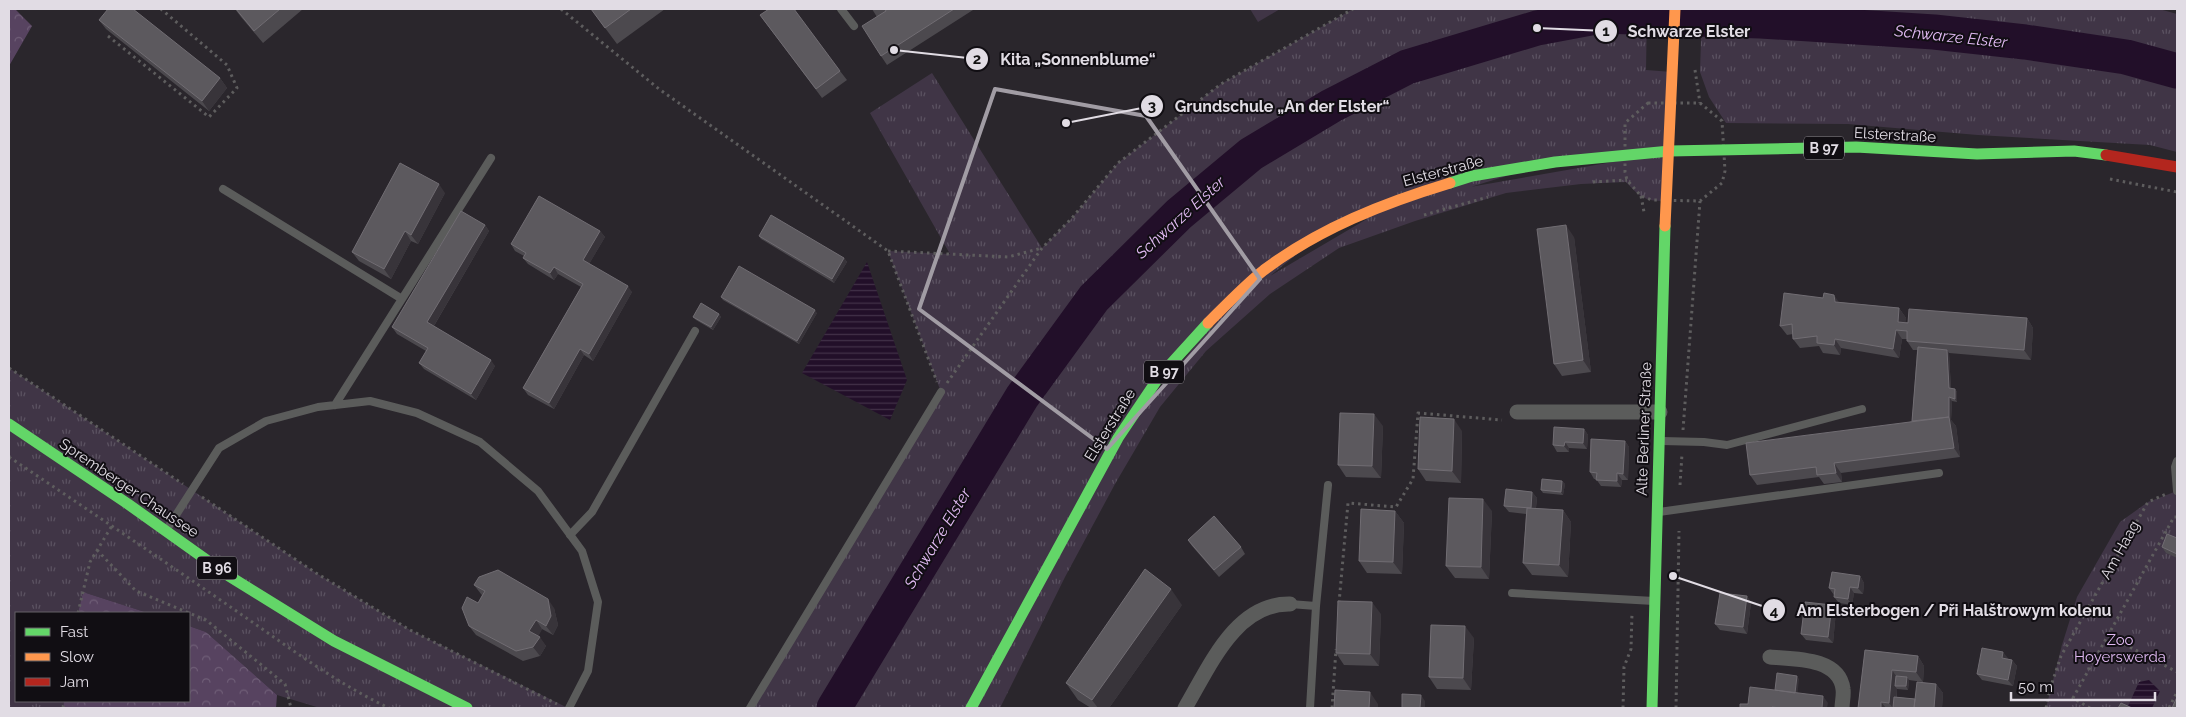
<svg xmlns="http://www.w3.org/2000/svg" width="2186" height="717" viewBox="0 0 2186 717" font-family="Raleway,sans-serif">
<defs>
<pattern id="grass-tufts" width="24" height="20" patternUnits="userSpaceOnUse" patternTransform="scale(1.25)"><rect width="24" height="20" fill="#403546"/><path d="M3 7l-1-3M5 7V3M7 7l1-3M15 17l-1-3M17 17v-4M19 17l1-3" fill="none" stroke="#5b5261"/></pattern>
<pattern id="forest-crowns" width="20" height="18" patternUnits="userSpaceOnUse" patternTransform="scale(1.25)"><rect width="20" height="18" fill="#574360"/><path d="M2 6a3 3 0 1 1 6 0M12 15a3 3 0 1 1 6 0" fill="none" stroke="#6f5e77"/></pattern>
<pattern id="water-rules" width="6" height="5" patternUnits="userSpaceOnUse" patternTransform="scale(1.25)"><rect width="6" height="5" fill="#220f29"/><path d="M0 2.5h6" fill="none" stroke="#423148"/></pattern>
</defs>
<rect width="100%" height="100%" fill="#2a262c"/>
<path fill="url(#grass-tufts)" d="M1353,9h294l-1,61 26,2 -2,79 -115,10 -231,71 -141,115 -215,361h-218l191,-316 -53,-141 62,3 -80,-141 62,-40 110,175 30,-30 46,-55 103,-79z
M1702,9h457l18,5v138l-27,-7 -172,-10 -130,-11 -122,-1 -17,-26 -9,-25z
M1670,152l-5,49c-21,0 -25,-4 -39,-19l-45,2 -75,9 -91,28 -76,27 -69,46 -64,57 -46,56 -45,77 -50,93 -65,131h-27l146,-270 117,-142 165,-97z
M9,368l307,205 94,57 158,78h-97l-134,-70 -328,-216z
M9,427l453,281h-142l-43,-13 -71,-63 -17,-6v-13h-41l-65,-21 -5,21h-62v88h48l-1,7h-54z
M2177,491v217h-131l16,-63 15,-48 43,-75 28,-20z"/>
<path fill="url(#forest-crowns)" d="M9,9h6l17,17 -23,40z
M83,592l65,21h-70z
M189,626l17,6 71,63 -1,13h-213l1,-7h125z"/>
<path fill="#403546" d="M1250,9h30l-22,13z"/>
<path fill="url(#water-rules)" d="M867,262l40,118 -17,40 -88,-47z
M2149,680l11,11 -8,17h-19l-5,-2 11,-24z"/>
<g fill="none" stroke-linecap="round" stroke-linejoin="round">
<path stroke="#220f29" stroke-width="35" d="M834,708l188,-311 72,-99 85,-84 72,-60 80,-48 76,-39 130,-39 64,-12 160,5 173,11 91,10 101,15 51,14"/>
<path stroke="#5e5d5e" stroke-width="3" stroke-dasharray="2.5 4" stroke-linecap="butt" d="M561,9l98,80 229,162 49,131
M108,36l101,81 28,-29 -10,-23 -66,-56
M1695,70l5,33
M1648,103h52l22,18 3,50 -3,12 -22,18 -48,-1 -11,-4 -14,-16 -2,-8v-49z
M2110,179l67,13
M1593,182l34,-2
M1641,196l3,16
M1424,215l64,-18
M888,251l120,6 34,-9
M9,368l174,116
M947,383l95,-135 30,-30 46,-55 103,-79 132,-75
M1683,430l17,-229
M9,457c75,50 149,100 223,151 51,35 102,74 157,100
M1680,485l2,-31
M202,497l114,76 94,57 147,74
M97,550l39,41 70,29 79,64 6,24
M1339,603l9,-100 48,4 17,-28 5,-66 84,7
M78,613l12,-51 23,-38
M2107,635l70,37
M63,708l1,-7
M1332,708l4,-59
M1623,708l1,-41 7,-18 1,-36
M1676,708l3,-177
M2046,708l4,-19 11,-33 71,-126 16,-28 18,-8
M2090,708l-17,-10 101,-181h3
M2169,708l8,-16"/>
<path stroke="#5b5c5b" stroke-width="8" d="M841,9l13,17
M223,189l179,110
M335,405l156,-247
M1662,441l42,1 23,3 135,-36
M2177,461l-2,6 2,24
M1659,512l280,-39
M167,529l52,-81 47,-27 52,-14 52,-6 47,12 63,29 58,49 44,60 16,51 -10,69 -19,37
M570,535l22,-23 103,-181
M1512,593l142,8
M1290,604l26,2 -6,102
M1316,606l12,-121
M750,708l191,-316"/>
<path stroke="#5b5c5b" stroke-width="15" d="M1517,412h143
M1770,657c23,2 69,0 73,32 1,6 -1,13 -1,19
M1185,708c24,-40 50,-105 105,-104"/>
<path stroke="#63d668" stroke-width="11" d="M1450,183l22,-7 83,-14 115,-11 186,-4 121,7 97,-3 32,4
M9,424l119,80 101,72 105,65 133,67
M971,708l147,-270 41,-61 49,-54
M1652,708l13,-482"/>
<path stroke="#ff974d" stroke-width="11" d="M1665,226l10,-217
M1208,323c18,-18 36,-37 56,-53 56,-42 120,-67 186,-87"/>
<path stroke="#b3261e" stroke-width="11" d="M2106,155l71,12"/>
</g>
<path fill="#4c494e" d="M235,9h68l-40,34 -22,-26z
M591,9h74l-48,35z
M872,9h100l1,1 -86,55 -6,-9 -4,-39z
M760,15l80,56 7,9 -25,18z
M99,20l121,58 7,10 -18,23 -103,-82z
M445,193l-27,51 -7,-3 -20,38 -32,-18 -7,-9z
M485,225l4,6 -55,95 61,40 -19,34 -52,-31 -5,-6 7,-12 -29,-17 -5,-7z
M600,231l5,6 -16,27 43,28 -39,69 -9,-6 -30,54 -26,-14 -5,-7 58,-101 -23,-13 -4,6 -26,-16 -5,-6 1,-2 -9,-5 -4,-7z
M759,236l85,22 3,4 -13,21 -73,-44z
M1574,237l17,135 -29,4 -8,-12z
M721,297l96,16 -18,31 -76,-44z
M1839,302l60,6 7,10 -1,4 122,-4 6,10 -2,32 -82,-7 2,36h4l2,3v10l-5,-1 -1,19 5,6 4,31 -119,16 1,9 -18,2 -5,-7 -62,8 -7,-10 162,-54 5,-71h-4l-6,-9v-2h-5l-3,19 -58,-10 -1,7 -17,-2 -4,-7 -19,2 -7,-9v-5l-6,1 -7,-9z
M719,314l2,3 -8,13 -17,-10 -3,-3z
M1383,426l-2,52 -35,-1 -8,-12z
M1584,429l4,6 -1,14 -18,-1v4h-12l-4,-7z
M1462,431l-1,52 -35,-2 -8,-12z
M1625,441l4,6 -1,33h-6l-1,7 -20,-1 -5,-7h-2l-4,-7z
M1562,481l3,3 -2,11 -20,-2 -2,-3z
M1532,492l5,6 -1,10 27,2 8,12 -3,55 -36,-2 -9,-12 3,-49 -17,-2 -5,-6z
M1395,511l9,12 -2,51 -35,-1 -8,-12z
M1492,511l-3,68 -34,-1 -9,-12z
M2177,538v20l-11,-5 -4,-6z
M1188,540l53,7 4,7 -26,23 -27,-31z
M1860,576l4,7 -1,11 -9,-1 -2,12 -13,-2 -5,-6 1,-2h-1l-5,-7z
M474,585l80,23 4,17 -5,10 -11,-6 -4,7 8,10 -6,10 -17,5 -47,-26 -7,-9 9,-23 4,-8 -1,-1z
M1747,596l4,7 -4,31 -27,-4 -5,-6z
M1182,605l-73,103h-18l-13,-8 -12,-17z
M1832,605l4,6 -3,32 -27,-3 -5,-6z
M1381,614l-2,52 -35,-1 -8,-12z
M1474,638l-3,52 -34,-1 -8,-12z
M1865,650l53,6 6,10 -1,16 -14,-2 -1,10 -11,-1v8l18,2 21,-15 7,9 -1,15h-84z
M2008,658v1l4,1 5,6 -4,20 -31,-6 -5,-6z"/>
<path fill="#38343a" d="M220,78l7,10 -18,23 -7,-10z
M439,184l6,9 -27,51 -7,-9z
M485,225l4,6 -57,98 -5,-7z
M1566,225l8,12 17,135 -8,-12z
M405,231l6,10 -20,38 -7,-10z
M600,231l5,6 -17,29 -5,-6z
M844,258l3,4 -13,21 -2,-4z
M554,267l4,7 -4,6 -4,-7z
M628,286l4,6 -39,69 -4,-7z
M1834,295l7,10 -6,-3z
M1899,308l7,10 -1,13 -7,-9z
M815,310l2,3 -18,31 -2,-3z
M719,314l2,3 -8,13 -2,-3z
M2027,318l6,10 -2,32 -7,-10z
M1896,330l6,9 -3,19 -6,-9z
M1835,339l6,9 -1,7 -6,-10z
M580,349l4,6 -30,54 -5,-6z
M1947,350l2,3 2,38 -2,-3z
M491,360l4,6 -19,34 -5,-6z
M1955,389l2,3v10l-2,-3z
M1949,397l3,4 -1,19 5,6 4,31 -6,-9 -5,-25z
M1374,414l9,12 -2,52 -9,-12z
M1454,419l8,12 -1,52 -9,-12z
M1584,429l4,6 -1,14 -4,-6z
M1625,441l4,6 -1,33 -5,-6z
M1565,442l4,6v4l-5,-6z
M1834,463l7,10 1,9 -6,-9z
M1617,473l5,7 -1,7 -4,-6z
M1562,481l3,3 -2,11 -2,-3z
M1532,492l5,6 -2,16 -4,-6z
M1483,499l9,12 -3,68 -8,-12z
M1563,510l8,12 -3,55 -9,-12z
M1395,511l9,12 -2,51 -9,-12z
M1860,576l4,7 -1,11 -5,-6z
M1850,587l4,6 -2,12 -4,-6z
M1171,589l11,16 -73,103h-11l-6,-8z
M1747,596l4,7 -4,31 -4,-7z
M548,599l6,9 4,17 -5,10 -7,-9z
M1372,602l9,12 -2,52 -9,-12z
M1832,605l4,6 -3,32 -5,-6z
M536,620l6,9 -6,12 -7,-10z
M1465,626l9,12 -3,52 -8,-12z
M540,637l6,9 -6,10 -7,-9z
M2003,652l5,6 -2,6 -4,-6z
M1918,656l6,10 -1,16 -7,-10z
M2012,660l5,6 -4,20 -5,-6z
M1892,670l6,9 -3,7 2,3 -1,19h-3l-4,-5z
M1797,676l2,3 -2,19 -2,-3z
M1907,677l2,3 -1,10 -2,-4z
M1936,684l7,9 -1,15h-8z
M1370,692l8,12v4h-9z
M1421,695l4,6v7h-5z
M1823,696l5,7 -1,5h-5z
M1881,702l5,6h-5z"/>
<path fill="#5c595e" stroke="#716d73" d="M108,9h25l87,69 -18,23 -103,-81z
M236,9h44l-26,22z
M591,9h40l-26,19z
M769,9h25l46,62 -24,18 -56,-74z
M885,9h69l-73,47 -19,-30 24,-15z
M400,163l39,21 -28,51 -6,-4 -21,38 -32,-17z
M539,196l61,35 -17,29 45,26 -39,68 -9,-5 -31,54 -26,-15 60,-104 -29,-17 -4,6 -27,-15 3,-5 -15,-9z
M461,211l24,14 -58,97 64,38 -20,34 -52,-31 9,-15 -36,-21z
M771,215l73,43 -12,21 -73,-43z
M1566,225l17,135 -29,4 -17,-135z
M739,266l76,44 -18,31 -76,-44z
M1784,293l39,5 1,-5 10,2 1,7 64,6 -1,14 10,1 1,-14 118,9 -3,32 -117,-9v-10l-11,-1 -3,19 -58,-10 -1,6 -17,-2v-7l-24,3 -1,-15 -12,2z
M701,303l18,11 -8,13 -18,-10z
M1918,347l29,3 2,38 6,1v10l-6,-2v20l-37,4z
M1340,413l34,1 -2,52 -34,-1z
M1420,417l34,2 -2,52 -34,-2z
M1949,417l5,31 -120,15 2,10 -19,2 -1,-8 -66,8 -4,-32z
M1554,427l30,2 -1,14 -18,-1 -1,4 -11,-1z
M1591,439l34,2 -2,33 -6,-1v8l-21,-1 1,-7 -7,-1z
M1542,479l20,2 -1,11 -20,-2z
M1506,489l26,3 -1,16 -27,-2z
M1449,498l34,1 -2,68 -35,-1z
M1527,508l36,2 -4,55 -36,-2z
M1361,509l34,2 -2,51 -34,-1z
M1214,516l27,31 -27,23 -26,-30z
M2167,534l10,4v16l-15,-7z
M1145,569l26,20 -79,111 -26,-17z
M498,570l50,29 3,17 -5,10 -10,-6 -7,11 11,6 -7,10 -17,4 -47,-25 -7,-18 5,-11 11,6 7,-12 -11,-6 5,-8z
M1832,572l28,4 -2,12 -8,-1 -2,12 -14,-2 1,-8 -6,-1z
M1720,593l27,3 -4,31 -28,-3z
M1338,601l34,1 -2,52 -34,-1z
M1805,602l27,3 -4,32 -27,-3z
M1431,625l34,1 -2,52 -34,-1z
M1982,648l21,4 -1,6 10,2 -4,20 -31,-6z
M1865,650l53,6 -2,16 -24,-2 -3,33 -8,-1v6h-23z
M1777,673l20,3 -2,17 -20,-3z
M1896,676l11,1 -1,9h-11z
M1917,682l19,2 -2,24h-20z
M1750,687l73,9 -1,12h-41l-9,-1 -1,1h-31v-4h8z
M1335,690l35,2 -1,16h-35z
M1402,694l19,1 -1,13h-18z
M1894,697l21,2 -1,9h-21z
M2177,697v11h-5z
M2121,703l11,5h-14z"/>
<path fill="none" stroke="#a19ca4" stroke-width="4" stroke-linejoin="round" d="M995,89l151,27 114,163 -153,170 -188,-140z"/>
<g text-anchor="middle" stroke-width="4" stroke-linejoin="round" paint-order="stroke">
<g fill="#110e13" stroke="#a39ea5" stroke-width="1">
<rect x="1804" y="136.5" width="40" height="23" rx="4"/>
<rect x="1144" y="360.5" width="40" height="23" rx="4"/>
<rect x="197" y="556.5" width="40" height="23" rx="4"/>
</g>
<g font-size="14" font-weight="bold" fill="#e1dce4">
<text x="1824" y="153">B 97</text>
<text x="1164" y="377">B 97</text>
<text x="217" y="573">B 96</text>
</g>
<g font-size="15" fill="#e1dce4" stroke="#110e13">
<text transform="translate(1895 135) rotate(3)" y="5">Elsterstraße</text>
<text transform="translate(1443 171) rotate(-15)" y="5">Elsterstraße</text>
<text transform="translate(1110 425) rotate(-58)" y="5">Elsterstraße</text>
<text transform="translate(1644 429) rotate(-88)" y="5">Alte Berliner Straße</text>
<text transform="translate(129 488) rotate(34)" y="5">Spremberger Chaussee</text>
<text transform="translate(2120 550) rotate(-61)" y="5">Am Haag</text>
</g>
<g font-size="15" fill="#e0b9f2" stroke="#110e13">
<text x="2120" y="645">Zoo<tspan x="2120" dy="17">Hoyerswerda</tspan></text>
</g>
<g font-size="16" font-style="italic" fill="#e1baf3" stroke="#110e13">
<text transform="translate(1951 36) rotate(6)" y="6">Schwarze Elster</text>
<text transform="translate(1180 217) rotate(-42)" y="6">Schwarze Elster</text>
<text transform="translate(937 538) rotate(-59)" y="6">Schwarze Elster</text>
</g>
</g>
<path fill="none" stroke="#e1dce4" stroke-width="2" d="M1537 28L1606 31M894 50L977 59M1066 123L1152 106M1673 576L1774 610"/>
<g fill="#e1dce4" stroke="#110e13" stroke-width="2">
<circle cx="1537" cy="28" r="5"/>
<circle cx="894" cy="50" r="5"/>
<circle cx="1066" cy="123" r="5"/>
<circle cx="1673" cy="576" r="5"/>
<circle cx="1606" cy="31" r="12"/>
<circle cx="977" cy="59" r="12"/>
<circle cx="1152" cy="106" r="12"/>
<circle cx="1774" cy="610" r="12"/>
</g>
<g font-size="15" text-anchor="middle" font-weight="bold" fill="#111">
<text x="1606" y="36">1</text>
<text x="977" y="64">2</text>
<text x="1152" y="111">3</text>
<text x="1774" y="616">4</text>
</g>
<g font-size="16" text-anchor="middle" font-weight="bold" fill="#e1dce4" stroke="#110e13" stroke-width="4" stroke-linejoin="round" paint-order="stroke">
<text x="1689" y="37">Schwarze Elster</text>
<text x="1078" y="65">Kita „Sonnenblume“</text>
<text x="1282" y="112">Grundschule „An der Elster“</text>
<text x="1954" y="616">Am Elsterbogen / Při Halštrowym kolenu</text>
</g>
<rect width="2186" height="717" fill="none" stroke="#e1dce4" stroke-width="20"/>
<rect x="15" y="612" width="175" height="90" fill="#110e13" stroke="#646067"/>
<rect x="25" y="628" width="25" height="8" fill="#63d668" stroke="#646067"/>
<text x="60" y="637" font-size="15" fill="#e1dce4">Fast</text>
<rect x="25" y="653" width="25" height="8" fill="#ff974d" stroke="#646067"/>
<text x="60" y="662" font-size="15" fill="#e1dce4">Slow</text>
<rect x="25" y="678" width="25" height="8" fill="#b3261e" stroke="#646067"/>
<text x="60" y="687" font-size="15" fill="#e1dce4">Jam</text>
<path d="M2011 692v8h144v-8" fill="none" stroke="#e1dce4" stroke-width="2.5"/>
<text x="2018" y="692" font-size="15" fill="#e1dce4" stroke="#110e13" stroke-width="4" paint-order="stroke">50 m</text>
</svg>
